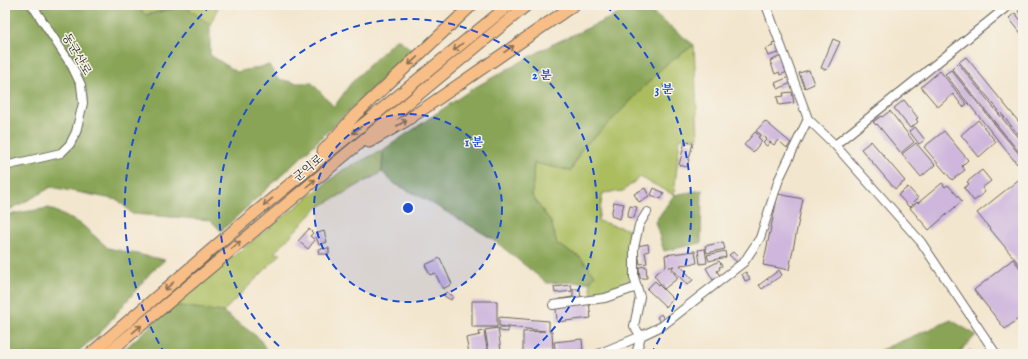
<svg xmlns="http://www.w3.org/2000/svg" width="1028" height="359" viewBox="0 0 1028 359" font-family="'IM FELL English','Noto Serif KR',serif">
<rect width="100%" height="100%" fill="#f7f3e8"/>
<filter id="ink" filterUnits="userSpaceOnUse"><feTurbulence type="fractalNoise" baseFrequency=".025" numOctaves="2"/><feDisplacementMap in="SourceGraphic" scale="8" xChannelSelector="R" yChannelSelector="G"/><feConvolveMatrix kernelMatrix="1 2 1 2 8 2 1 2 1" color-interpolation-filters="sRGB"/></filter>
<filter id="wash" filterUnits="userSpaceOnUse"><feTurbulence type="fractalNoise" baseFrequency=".012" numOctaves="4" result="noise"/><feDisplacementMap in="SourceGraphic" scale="16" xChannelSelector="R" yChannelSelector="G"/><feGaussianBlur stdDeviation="0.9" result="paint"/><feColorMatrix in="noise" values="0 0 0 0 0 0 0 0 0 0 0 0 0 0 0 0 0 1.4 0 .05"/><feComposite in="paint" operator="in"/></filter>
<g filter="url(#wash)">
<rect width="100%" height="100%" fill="#f3e6ce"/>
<path fill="#acbd61" stroke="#646c3e" d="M135,5h84l-9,20 -25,-19 -40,9z
M694,45l4,93h-18l-6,57 -34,-18 -17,14 -20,2 -5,28 32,9 -1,54 -37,12 -2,-14 5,-7 -14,-17 -24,-14 -6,-22 -19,-26 2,-34 37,8 11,-22 16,-14 22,-22 43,-45z
M383,150l-1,22 -65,36 -43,45 7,1 -58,58 -49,-7 67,-55 102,-80z"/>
<path fill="#89a457" stroke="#52603a" d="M5,5h130l11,10 39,-9 25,19v30l27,17 32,-7 9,14 18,4h16l22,24 17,-24 46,-45 15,12 -118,114 -73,67 -11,-11 -78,-6 -14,-14 -67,-13 -15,9 -31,16z
M627,10l27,4 40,31 -31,22 -43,45 -22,22 -16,14 -11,23 -37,-8 -2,33 19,26 6,22 24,14 14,17 -5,7 -43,1 -56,-45 -70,-41 -26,-13 -13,-12 1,-22 89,-61 79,-44z
M702,190l-1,53 -37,8 -9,-29 19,-27z
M49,208l32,16 27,24 57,12 -14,12 -51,61 -25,21h-70v-139z
M174,305l49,7 36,26 10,16h-150z
M951,320l25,15 -16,17 2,2h-91z"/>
<g id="blocks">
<path fill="#ceb6dd" d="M1023,7v11l-5,-7z
M1015,13l8,10v13l-14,-18z
M833,39l7,3 -13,28 -6,-2z
M778,41l3,11 -13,4 -3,-7 8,-3 -1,-3z
M781,56l6,16 -7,3 -1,-3 -4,2 -5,-13z
M966,57l57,70v13l-64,-78z
M958,63l65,81v13l-71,-88z
M809,70l5,14 -9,4 -6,-15z
M951,70l72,89 -6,5 -72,-90z
M940,71l27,33 -4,3 -10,-13 -15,13 -17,-20z
M789,77l2,6 -13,6 -3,-6z
M792,92l2,11 -15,2 -2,-8 7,-1 -1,-3z
M904,100l14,18 -2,1 2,3 -8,6 -16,-20z
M890,111l24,31 -13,11 -24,-29 -1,1 -3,-3 8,-6 1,1z
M978,120l18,22 -17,15 -18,-22z
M765,121l26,22 -4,5 -9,-8 -4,5 -4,-3 -3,4 -4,-3 4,-4 -11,-8z
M915,127l10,13 -6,4 -10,-13z
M944,131l24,29 -6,6 3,4 -13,10 -28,-33z
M755,132l5,4 -2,1 4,4 -9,11 -9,-7z
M871,141l34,40 -10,8 -34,-40z
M685,142l8,1 -6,24 -8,-2z
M916,143l19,22 -14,12 -19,-23z
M982,170l9,11 -9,7 3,4 -11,9 -10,-13 5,-4 -2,-2z
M1022,177l1,2v90l-46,-56z
M942,183l3,4 3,-2 14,16 -33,29 -19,-22 7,-6 1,1z
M908,187l10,11 -9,9 -11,-12z
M645,188l4,8 -10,6 -5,-8z
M654,188l10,5 -3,6 -10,-4z
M778,194l25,5 -14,71 -26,-5z
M614,202l10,2 -4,15 -9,-3z
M630,206l7,1 -3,11 -7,-1z
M309,229l4,4 -3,3 5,4 -7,9 -10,-8z
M324,231l3,11 -8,3 -4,-11z
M723,242l2,7 -18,4 -2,-7z
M648,244l1,7 -4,1 2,11 -7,1 -3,-18z
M329,248v6h-10l-1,-5z
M705,249l2,14 -7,1 -2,-14z
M695,251l2,12 -17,2 13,15 -6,5 -15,-17 2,-2 -5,1 9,11 -14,11 -10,-14 12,-9 -1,-11z
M725,251l1,6 -17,4 -2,-6z
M733,252l8,8 -3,3 -9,-8z
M440,258l12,26 -9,5 -8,-16 -5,2 -5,-10z
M1013,259l10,13v43l-18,14 -31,-39z
M719,261l3,5 -3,1 1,2 -3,2 3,5 -7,4 -7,-12z
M646,266l1,12h-7l-1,-11z
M779,270l3,5 -20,14 -3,-4z
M746,272l4,7 -5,2 -3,-7z
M655,281l18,18 -7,8 -19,-18z
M571,285l1,6 -17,2 -1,-6z
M573,289h7l1,12 -21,2v-4l13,-2z
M446,292l7,4 -2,4 -7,-4z
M472,301h25v26h-25z
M589,303l2,15 -34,4 -1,-14z
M661,314l3,5 -4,3 -3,-5z
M499,317l50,4v10h3l1,20 -30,1v-20l22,-1 -46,-5z
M498,328l3,23 -12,2 -4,-23z
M499,328h9v4l-8,-1z
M484,331l4,23h-17v-2l-2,1 -3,-15 14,-3 -1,-3z
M582,339l1,11 -27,3 -2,-11z
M970,349l5,5h-9l-1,-1z"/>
</g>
</g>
<g filter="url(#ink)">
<use href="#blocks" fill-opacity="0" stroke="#67635a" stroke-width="1"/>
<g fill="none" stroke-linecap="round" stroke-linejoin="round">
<g stroke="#67635a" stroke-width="10">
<path id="minor" d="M808,119l27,26 86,97 75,112
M835,145l174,-140
M5,166l56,-13 9,-9 6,-12 7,-29 -2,-18 -9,-19 -40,-61
M553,305l37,-5 15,-2 32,-11
M598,354l43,-18 21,-10 82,-64 16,-24 19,-59 29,-60 -42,-114
M636,354l5,-18 -7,-10 6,-29 -6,-20v-29l5,-23 8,-13"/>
</g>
<g stroke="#67635a" stroke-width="13">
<path id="highway" d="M369,142l37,-21 168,-116
M323,151l32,-36 117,-110
M90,354l150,-129 269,-220
M107,354l237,-198 183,-151"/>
</g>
<use href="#minor" stroke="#fff" stroke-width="8"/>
<use href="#highway" stroke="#f7be87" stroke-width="11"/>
</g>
<defs><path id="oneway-shaft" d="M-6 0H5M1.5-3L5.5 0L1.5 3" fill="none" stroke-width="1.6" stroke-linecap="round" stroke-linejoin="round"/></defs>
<g stroke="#8a6d52">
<use href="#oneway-shaft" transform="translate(458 47) rotate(141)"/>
<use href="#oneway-shaft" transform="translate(509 49) rotate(-35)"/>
<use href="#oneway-shaft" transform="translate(413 61) rotate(137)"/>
<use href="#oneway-shaft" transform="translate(402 123) rotate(-30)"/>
<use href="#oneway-shaft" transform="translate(357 130) rotate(141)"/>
<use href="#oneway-shaft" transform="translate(311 183) rotate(-40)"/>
<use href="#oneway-shaft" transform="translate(268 202) rotate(141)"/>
<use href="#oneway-shaft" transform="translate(236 245) rotate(-40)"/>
<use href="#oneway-shaft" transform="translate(169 286) rotate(139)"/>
<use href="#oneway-shaft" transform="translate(137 329) rotate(-40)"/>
</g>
</g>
<circle cx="408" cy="208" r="94" fill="#1d4ed8" fill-opacity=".12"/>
<g fill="none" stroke="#1d4ed8" stroke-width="2" stroke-dasharray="7 5">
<circle cx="408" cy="208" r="94"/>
<path d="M288 354A189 189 0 1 1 528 354"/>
<path d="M165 354A283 283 0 0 1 210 6M606 6A283 283 0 0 1 651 354"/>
</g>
<g text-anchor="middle" stroke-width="3" stroke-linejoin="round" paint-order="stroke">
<g font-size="12" fill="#1c1c1c" stroke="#f7f3e8">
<text transform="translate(77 54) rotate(60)" y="4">동군산로</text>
<text transform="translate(308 168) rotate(-40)" y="4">군익로</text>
</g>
</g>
<circle cx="408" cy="208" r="6" fill="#1d4ed8" stroke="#f7f3e8" stroke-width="2"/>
<g font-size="12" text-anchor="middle" font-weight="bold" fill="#1d4ed8" stroke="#f7f3e8" stroke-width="3" stroke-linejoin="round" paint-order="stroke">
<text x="542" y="79">2 분</text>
<text x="664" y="93">3 분</text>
<text x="474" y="146">1 분</text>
</g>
<rect width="1028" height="359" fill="none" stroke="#f7f3e8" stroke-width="20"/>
</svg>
